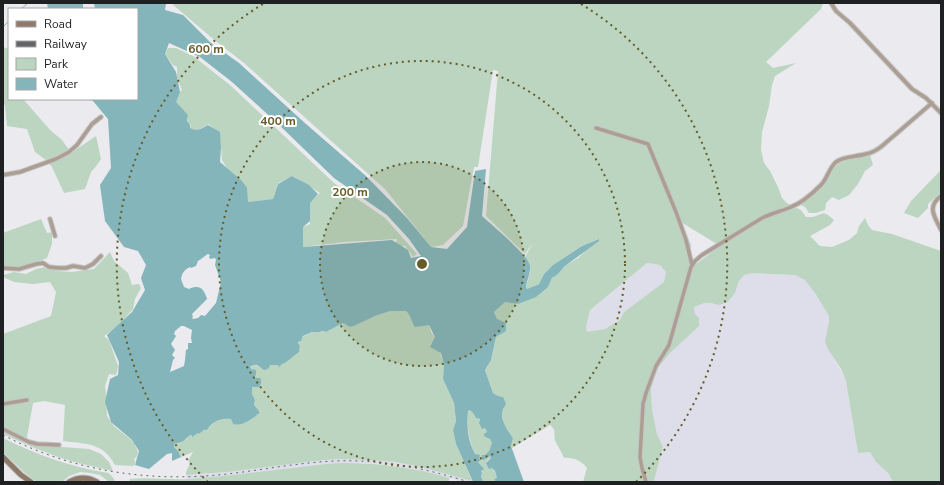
<svg xmlns="http://www.w3.org/2000/svg" width="944" height="485" viewBox="0 0 944 485" font-family="'Nunito Sans',sans-serif">
<rect width="100%" height="100%" fill="#eaeaef"/>
<path fill="#dddeea" d="M647,263l13,2 6,7 -2,10 -40,30 -4,8 -15,9 -18,4 -1,-6 4,-17z
M753,273l42,2 10,4 10,14 14,23v5l-4,21 21,39 12,72 12,-1 6,10 13,12 4,8h-239l1,-5 8,-30 -6,-13 -5,-24 -1,-21 6,-20 13,-16 8,-8 17,-31 -1,-7 9,-4h8l8,2 16,-12 4,-12 5,-6z
M338,459l31,1 26,2 26,5 35,9 16,5 1,1h-11l-21,-7 -28,-6 -19,-4 -32,-2 -36,1 -98,12 -42,3v-4l42,-3 87,-11z"/>
<path fill="#bbd5c0" fill-rule="evenodd" d="M171,3h652l-2,6 -55,53 7,6 23,-5 -21,13 -3,9 -3,21 -7,26 -1,18 3,13 6,8 8,16 4,11 5,5 14,7 5,7h7l11,-4 4,2 6,5 -4,5 -20,11 10,10 12,1 17,-7 8,-7 2,-7 6,-8 3,7 4,5 20,4 49,17v231h-48l-4,-8 -13,-12 -6,-10 -12,1 -12,-72 -5,-12 -13,-20 -3,-7 4,-21v-5l-14,-23 -10,-13 -10,-5 -42,-2 -9,2 -5,6 -4,12 -7,9 -9,3 -8,-2h-7l-10,4 1,7 4,4v8l-29,27 -13,16 -6,20 1,21 5,24 6,13 -8,30 -1,5h-71l4,-14c-5,-7 -14,-11 -23,-10 -1,-4 -9,-16 -9,-18 -2,-7 2,-9 -5,-15l-38,23 -1,-2 2,-8 -10,-15 -1,-9 2,-7 -1,-10 -5,-1 -5,-3 -8,-23 6,-10 5,-23 5,-3 -4,-15 -3,-7 11,-10 13,2 30,-17 4,-9 5,-3 8,-9 13,-8 20,-19 -16,7 -29,19 -9,9 -5,10 -2,1 -9,4 -2,-1c1,-7 7,-18 3,-26 -1,-1 -3,-3 -4,-5l8,-14 -8,11 -39,-38 12,-145 -5,-1 -15,97h-4l-11,59 -20,19 -12,2 -46,-58 -141,-126 -32,-25zM681,222l39,24 -25,19 -4,-7v-13zM647,263l13,2 6,7 -2,10 -40,30 -4,8 -15,9 -18,3 -1,-5 4,-17z
M3,47l6,2v50h14l28,32 11,9 9,13 25,-17 5,23 -4,6 -6,7 -6,17 -21,4 -12,-26 -6,-7 -11,-8 -8,-23 -20,-3 -2,-21 -2,-1z
M168,48h8l17,8 37,29 104,98 51,35 32,36 -4,3 -8,-11h-4l-5,-2 1,-5 -53,3 -41,5v-20l7,-3 -2,-20 12,-11 -27,-17 -15,7 -5,16 -25,3 -26,-42 -2,-25 -11,-11 -11,6 -2,1 -6,-3 1,-3 -4,-1 1,-9 -10,-7 -4,-11 8,-7 -5,-12v-11l-4,-2 -8,-11z
M870,155l3,10 -8,6 -7,13 -9,11 -10,5 -7,-3 -6,6 -1,7 -9,3h-7l-4,-6 -6,-3c7,-6 17,-12 24,-19 6,-7 8,-18 17,-22 9,-5 20,-4 30,-8z
M941,170v22l-13,12v4l-10,10 -14,-5 7,-12z
M41,219l6,14 5,-1v12l-5,14 -24,10 -13,-2 -7,1v-34z
M110,252l4,9 14,12 4,12 7,-1 2,4 -6,11 -2,10 -17,19 -12,8 5,4 9,26 -2,9 -7,-1 -4,12 1,7 1,23 7,10 16,13 4,4 4,9 -1,4 -3,3 1,3 -1,4 -19,-1c-12,-23 -30,-21 -52,-24l2,-36 -21,-4 -11,2 -6,34 -1,1 -23,-11v-93l48,-18 5,-24 -6,-10 -17,2 -19,-2 -11,-5v-2l11,-3 12,2 10,-5 10,-2 12,4 13,1 23,-3z
M390,311h16l4,4 2,8 17,2 2,7 4,5 9,27 -1,15 11,24 2,18 -3,9 3,14 16,37 -51,-14 -26,-5 -26,-2 -31,-1 -23,2 -87,11 -42,3v-3l4,-9 -2,-2 5,-9 -12,5 -3,-6 -4,-4v-3l7,-1 2,-3 4,-1 3,-4 8,-2 1,1 6,-6 2,2c5,-9 14,-11 24,-11l2,5c8,-1 17,-1 22,-8 1,-2 2,-4 4,-5l-5,-6 1,-3 -3,-8v-7h2l4,-8 -3,-1 -1,-1 2,-7 -3,-1 -1,1 -2,-3 4,-2 6,1 1,3 9,-4h8l1,1 3,-2 3,-1 14,-11 1,-6 -2,-3c4,-9 19,-14 28,-11l17,-9 7,4 4,-1 21,-10z
M471,410l2,3 3,5 4,1 -1,3 6,6 7,15 -3,8 -4,4h-3v4l8,-3 1,2 -4,3c4,6 9,10 10,17l-3,1 2,3h-13l-2,-6 1,-3 -1,-1v-1l2,-2 -5,-7 1,-3c-11,-15 -12,-31 -11,-48z
M3,430l32,15 54,4 12,5 8,8 4,9 -35,-8 -20,-6 -26,-10 -29,-13z
M3,438c34,17 68,29 105,35 4,3 6,5 7,9h-6l-9,-7 -10,-2 -10,-1 -11,4 -7,6h-25l-12,-9 -22,-21z
M341,463c38,0 72,4 109,15l-2,4h-319l1,-3c18,-2 39,1 58,0 46,-3 92,-10 138,-15z"/>
<path fill="#84b5bb" fill-rule="evenodd" d="M47,3h36v6h-35z
M94,3h72l-1,7 18,5 28,28 28,20 67,61 60,52 41,42 24,29 16,2 20,-22 8,-56 11,-2 -4,47c10,9 45,38 48,49 1,7 -3,15 -4,22l1,2 10,-4 2,-1 5,-10 9,-9 29,-19 17,-7v2l-34,25 -8,9 -5,3 -4,9 -12,10 -18,7 -13,-2 -11,10 3,7 9,4v8l-10,6 -5,23 -6,10 8,23 5,3 5,1 3,7c-9,13 -1,22 7,34l-2,8 13,36h-28l-2,-3 3,-1 -2,-7 -3,-3 -3,1 -3,-6 5,-5 -1,-2 -6,4h-2v-5h3l4,-4 3,-8 -2,-4 -6,-3v-2l3,-2 -2,-4 -3,1 -3,-6 1,-4 -4,-1 -3,-5 -3,-3 -2,1c-1,11 -1,23 3,34 1,3 3,6 4,9l5,1 -1,4 2,1 -3,2 6,7 -3,2v1l1,1 -1,3 2,6h-10l-17,-38 -3,-14 3,-9 -2,-18 -11,-24 1,-15 -3,-11 -11,-6 5,-10 -6,-12 -14,2c-5,-7 -3,-10 -9,-16h-16l-15,5 -21,10 -4,1 -7,-4 -17,9 -3,-1 -4,1h-7l-9,4 -2,5h-2l-1,2 2,3 -1,6 -14,11 -3,1 -3,3 -1,-2h-8l-1,3 -4,2 -3,-1c-3,-4 -7,-6 -12,-2l2,3 1,-1 3,1v4l-1,3v1h5c2,3 1,6 -1,9h-7v7l3,6 -1,5 5,6v3h-3l1,1c-7,6 -15,11 -24,9l-2,-5c-9,-1 -19,2 -24,11h-2v-1l-6,5 -1,-1 -6,4v-2h-2c-3,3 -7,7 -11,8 -1,0 -3,0 -5,1v3l4,4 3,6 -9,4v-8l-5,1 -18,15 -14,-4 4,-14 -7,-11 -21,-18 -6,-20 5,-23 8,-4 1,-13 -12,-27 25,-23 13,-22 -4,-12 5,-13 -8,-14 -14,-4 -19,-26 -5,-36 11,-17 -3,-49 -15,-18 -5,-2h49v-90h-42zM169,43l31,14 32,25 43,39 59,57 53,37 22,24 12,17 -10,2 -3,-8 -16,-10 -89,7v-20l7,-6v-18l8,-9 -9,-9 -17,-9 -14,8 -5,15 -25,3 -1,-14 -5,-7 -22,-19 1,-15 -1,-15 -12,-7c-8,4 -10,7 -18,3v-3l-3,-4 1,-6 -12,-13 4,-10 -4,-20 -11,-18zM208,254l2,1 -1,2 1,2 5,-1 1,2 -1,5 6,17 -5,21 -11,13 -4,-1 -3,3 -5,1 -1,-1 1,-1 -1,-3 15,-15c-3,-10 -7,-15 -18,-10l-5,-2 -3,-8c1,-6 3,-9 9,-12l1,1 5,-2 2,-5c4,-2 6,-5 10,-7zM181,326h3l8,4 -1,8 1,5h-4v6l-2,1 -1,10 -1,6 -14,6 3,-12 2,-2 -3,-3 3,-5 -4,-6 5,-8 -2,-2 1,-3z"/>
<g fill="none" stroke-linecap="round" stroke-linejoin="round">
<path stroke="#84b5bb" stroke-width="1" d="M21,9l7,-6
M3,27l6,-6"/>
<g stroke="#c5c6ca" stroke-width="5.5">
<path id="street" d="M831,3l5,8 14,12 62,66 14,9 15,15
M596,128l52,16 28,68 10,28 6,25
M3,175l17,-3 36,-13 13,-7 8,-7 15,-21 9,-7
M941,196c-15,11 -6,21 0,34
M50,219l5,17
M3,268l16,1 17,-5 7,-1 6,4 10,1h7l7,-2 12,2 8,-4 8,-8
M3,404l24,-4
M3,429l26,13 8,2 22,1
M646,482l-4,-14 -2,-11 3,-53 3,-11 10,-27 13,-21 22,-78 4,-6 7,-6 60,-37c10,-5 20,-7 29,-11 11,-4 22,-14 30,-22 6,-6 8,-17 15,-23 8,-6 20,-5 30,-8 6,-1 11,-4 16,-8l50,-43"/>
</g>
<g stroke="#c5c6ca" stroke-width="7">
<path id="secondary" d="M3,457l18,18 10,7
M69,482c9,-5 19,-5 28,0"/>
</g>
<use href="#street" stroke="#ac9f92" stroke-width="3.5"/>
<use href="#secondary" stroke="#8d7a68" stroke-width="5"/>
<path stroke="#646567" stroke-width="1" stroke-dasharray="2 4" stroke-linecap="butt" d="M3,435c69,36 147,48 224,39 44,-5 88,-15 132,-13 38,1 74,10 110,21"/>
</g>
<circle cx="422" cy="264" r="102" fill="#655c28" fill-opacity=".12"/>
<g fill="none" stroke="#655c28" stroke-width="2" stroke-dasharray="2 4">
<circle cx="422" cy="264" r="102"/>
<circle cx="422" cy="264" r="203"/>
<path d="M208 482A305 305 0 0 1 263 4M581 4A305 305 0 0 1 636 482"/>
</g>
<circle cx="422" cy="264" r="6" fill="#655c28" stroke="#fff" stroke-width="2"/>
<g font-size="12" text-anchor="middle" font-weight="bold" fill="#655c28" stroke="#fff" stroke-width="4" stroke-linejoin="round" paint-order="stroke">
<text x="206" y="53">600 m</text>
<text x="278" y="125">400 m</text>
<text x="350" y="196">200 m</text>
</g>
<rect width="944" height="485" fill="none" stroke="#1f2021" stroke-width="8"/>
<rect x="8" y="8" width="130" height="92" fill="#ffffff" stroke="#a5a6a6"/>
<rect x="16" y="21" width="20" height="6" fill="#8d7a68" stroke="#a5a6a6"/>
<text x="44" y="28" font-size="12" fill="#1f2021">Road</text>
<rect x="16" y="41" width="20" height="6" fill="#646567" stroke="#a5a6a6"/>
<text x="44" y="48" font-size="12" fill="#1f2021">Railway</text>
<rect x="16" y="58" width="20" height="12" fill="#bbd5c0" stroke="#a5a6a6"/>
<text x="44" y="68" font-size="12" fill="#1f2021">Park</text>
<rect x="16" y="78" width="20" height="12" fill="#84b5bb" stroke="#a5a6a6"/>
<text x="44" y="88" font-size="12" fill="#1f2021">Water</text>
</svg>
